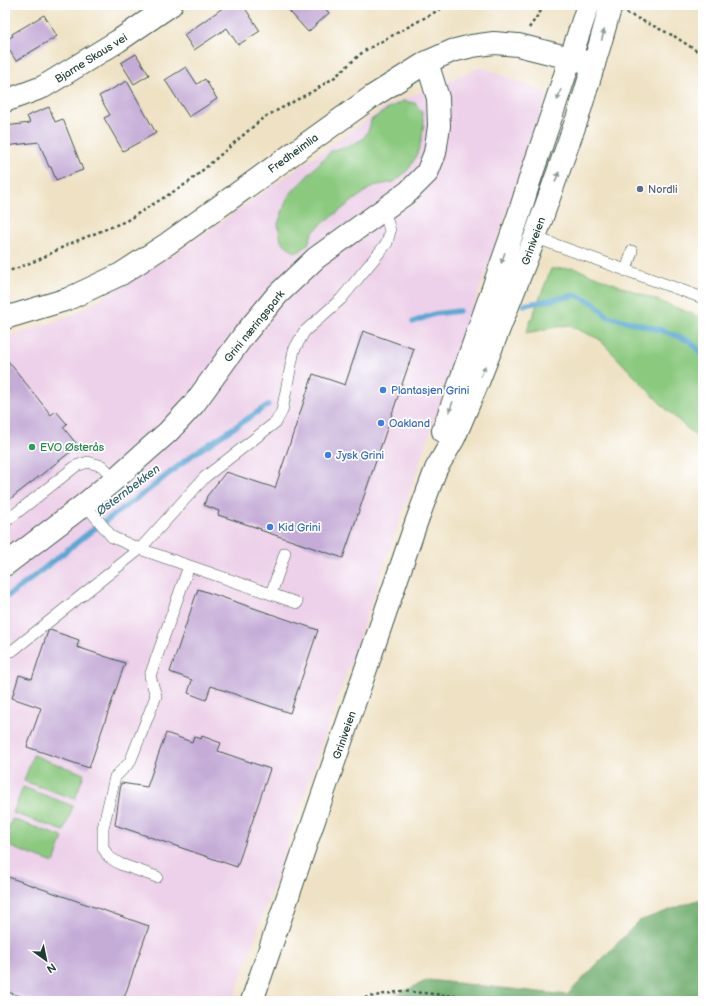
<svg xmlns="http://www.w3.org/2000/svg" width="708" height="1006" viewBox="0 0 708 1006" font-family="'Balsamiq Sans',sans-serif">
<rect width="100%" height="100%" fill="#fff"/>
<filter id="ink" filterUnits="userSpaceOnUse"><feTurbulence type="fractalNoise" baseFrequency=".025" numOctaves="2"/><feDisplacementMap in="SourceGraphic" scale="8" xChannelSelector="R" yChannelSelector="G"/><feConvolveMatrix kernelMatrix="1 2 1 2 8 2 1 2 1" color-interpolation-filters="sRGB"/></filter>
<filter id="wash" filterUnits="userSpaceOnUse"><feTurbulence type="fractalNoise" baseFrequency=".012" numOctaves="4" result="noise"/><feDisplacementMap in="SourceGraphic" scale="16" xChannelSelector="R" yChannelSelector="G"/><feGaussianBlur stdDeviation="0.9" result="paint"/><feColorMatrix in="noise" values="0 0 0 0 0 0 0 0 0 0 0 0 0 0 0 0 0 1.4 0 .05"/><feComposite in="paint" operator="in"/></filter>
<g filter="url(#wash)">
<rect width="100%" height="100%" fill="#efe2c4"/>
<path fill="#edd0e9" d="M482,67l66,26 -315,908h-228v-663l66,-22 104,-62 213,-149z"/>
<path fill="#8bc97f" stroke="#55835a" d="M403,101l12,2 7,9 2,12 -3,18 -5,15 -9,14 -13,11 -21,4 -50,37 -10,9 -5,12 -8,7 -6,1 -13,-11 -3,-17 10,-28 43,-45 24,-8 8,-4 6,-10 2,-9 18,-12z
M574,268l129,50v125l-39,-36 -65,-68 -31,-14 -42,8 25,-64z
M33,755l51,19 -9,25 -51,-18z
M23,787l50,19 -9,25 -51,-18z
M12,819l51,18 -9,26 -49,-18v-5z"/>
<path fill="#70ad6e" stroke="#487551" d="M703,898v103h-320l45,-21 139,15 72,-74z"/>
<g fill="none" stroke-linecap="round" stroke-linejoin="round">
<path stroke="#5aa7d3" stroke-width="5.5" d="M524,305l52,-10 18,8 13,13 54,14 29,11 13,14
M413,322l21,-8 25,-3
M5,598l22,-16 63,-50 57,-41 44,-35 77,-51"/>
</g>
<g id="blocks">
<path fill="#c5acd7" d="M227,5h16l17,26 -22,14 -11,-17 -33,22 -10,-15z
M284,5h38l7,8 -21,19z
M44,15l13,21 -41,25 -11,-18v-3l8,-4 -1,-2z
M136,54l13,21 -15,9 -13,-21z
M186,67l11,17 8,-5 12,20 -28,18 -24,-37z
M127,81l29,52 -33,18 -19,-33 6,-3 -11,-19z
M49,107l6,15 8,-3 20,51 -27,10 -5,-13h-2l-10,-25 -34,4v-20l25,-3 -3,-7z
M363,331l51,18 -71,209 -83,-28 1,-1 -43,-14 1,-4 -15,-6 3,-9 19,-24 49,16 38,-114 32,11z
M5,357l46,58 5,-4 11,13 -4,3 15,19 -73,57z
M198,589l120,41 -28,83 -79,-27 -5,14 -18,-7 4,-13 -22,-8z
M50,630l29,10 -2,7 48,16 -36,105 -62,-21 14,-39 -29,-10 7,-23 13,4 16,-48z
M166,733l26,9 2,-6 7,3 1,-3 19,7 -3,8 52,18 -33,98 -122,-42 6,-42 26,4z
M5,876l144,50 -26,75h-88l-30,-10z"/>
</g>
</g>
<g filter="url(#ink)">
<use href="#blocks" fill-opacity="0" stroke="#3e564a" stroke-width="1"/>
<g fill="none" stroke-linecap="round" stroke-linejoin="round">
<g stroke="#3e564a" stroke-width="12">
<path id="service" d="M531,236l172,62
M626,271l6,-20
M85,504l27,33 28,12 157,54
M5,522l71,-56 12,-4 14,4 13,13
M271,594l14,-41
M12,651l128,-102 65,-72 71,-55 6,-11 12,-61 10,-18 37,-33 46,-56 3,-12 -6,-22
M157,877l-37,-13 -11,-7 -6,-9v-20l12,-51 15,-15 26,-66 -6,-20 39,-110"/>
</g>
<g stroke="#3e564a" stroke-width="24">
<path id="minor" d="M5,101l38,-14 75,-46 53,-36
M5,318l63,-19 53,-25 46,-30 206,-148 54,-34 25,-11 20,-5 22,-3 24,2 76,19
M5,565l80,-61 30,-25 53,-47 26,-28 50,-69 33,-40 39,-37 92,-66 19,-19 8,-20 4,-27 -1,-28 -11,-36"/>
</g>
<g stroke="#3e564a" stroke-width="24">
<path id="primary" d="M443,431l70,-200c8,-20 13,-41 20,-61 19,-55 37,-110 55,-165
M252,1001l164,-478 20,-54 18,-31 24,-56 57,-145 43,-121 22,-72 11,-39"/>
</g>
<path stroke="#3e564a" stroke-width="2.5" stroke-dasharray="3 3" stroke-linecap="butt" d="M529,28l16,-23
M674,36l29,19
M5,272l10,-3 25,-10 29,-15 57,-23 63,-39 74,-64 52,-28 20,-13 29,-26 84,-46
M353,1001l5,-2 44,-8 64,6 15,4"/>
<use href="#service" stroke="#fff" stroke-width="11"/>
<use href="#minor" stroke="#fff" stroke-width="22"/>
<use href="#primary" stroke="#fff" stroke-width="22"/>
<path stroke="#3e564a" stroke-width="2.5" stroke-dasharray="3 3" stroke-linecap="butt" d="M610,5l64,31"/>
</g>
<defs><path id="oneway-solid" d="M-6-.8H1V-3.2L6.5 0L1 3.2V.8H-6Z"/></defs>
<g fill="#8f9e9a">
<use href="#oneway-solid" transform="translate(603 35) rotate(-75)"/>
<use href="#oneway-solid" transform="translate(559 95) rotate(108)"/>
<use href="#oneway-solid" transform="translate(557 177) rotate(-70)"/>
<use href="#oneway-solid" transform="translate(503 258) rotate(109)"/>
<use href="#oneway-solid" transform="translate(483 371) rotate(-68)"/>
<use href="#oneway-solid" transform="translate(451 407) rotate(109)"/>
</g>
</g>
<circle fill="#5c6f8a" stroke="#fff" stroke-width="1.5" cx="640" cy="189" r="4"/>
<g fill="#3f7fe0" stroke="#fff" stroke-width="1.5">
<circle cx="383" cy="390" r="4"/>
<circle cx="381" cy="423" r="4"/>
<circle cx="328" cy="455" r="4"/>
<circle cx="270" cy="527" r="4"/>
</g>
<circle fill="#2e9e5b" stroke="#fff" stroke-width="1.5" cx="32" cy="447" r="4"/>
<g text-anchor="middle" stroke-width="3.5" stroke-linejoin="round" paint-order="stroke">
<g font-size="11" fill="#1f3d34" stroke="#fff">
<text transform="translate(91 58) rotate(-32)" y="4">Bjarne Skaus vei</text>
<text transform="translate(293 153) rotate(-36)" y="4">Fredheimlia</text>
<text transform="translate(533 241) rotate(-70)" y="4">Griniveien</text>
<text transform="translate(254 326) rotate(-51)" y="4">Grini næringspark</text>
<text transform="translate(344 735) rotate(-71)" y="4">Griniveien</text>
</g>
<g font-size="11" fill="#4e5e75" stroke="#fff" text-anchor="start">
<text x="648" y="193">Nordli</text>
</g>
<g font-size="11" fill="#366cbe" stroke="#fff" text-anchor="start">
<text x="391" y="394">Plantasjen Grini</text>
<text x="389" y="427">Oakland</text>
<text x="336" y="459">Jysk Grini</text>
<text x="278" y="531">Kid Grini</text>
</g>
<g font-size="11" fill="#27864d" stroke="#fff" text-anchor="start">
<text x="40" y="451">EVO Østerås</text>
</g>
<g font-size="12" font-style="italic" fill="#34626c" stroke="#fff">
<text transform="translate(128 490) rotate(-37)" y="4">Østernbekken</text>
</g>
</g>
<rect width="708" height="1006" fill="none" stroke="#fff" stroke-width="20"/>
<g transform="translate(46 960) rotate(147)" stroke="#ffffff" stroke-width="3" paint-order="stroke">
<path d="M0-3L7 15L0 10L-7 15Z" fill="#1f3d34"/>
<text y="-6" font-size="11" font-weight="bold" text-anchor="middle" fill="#1f3d34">N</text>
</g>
</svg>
